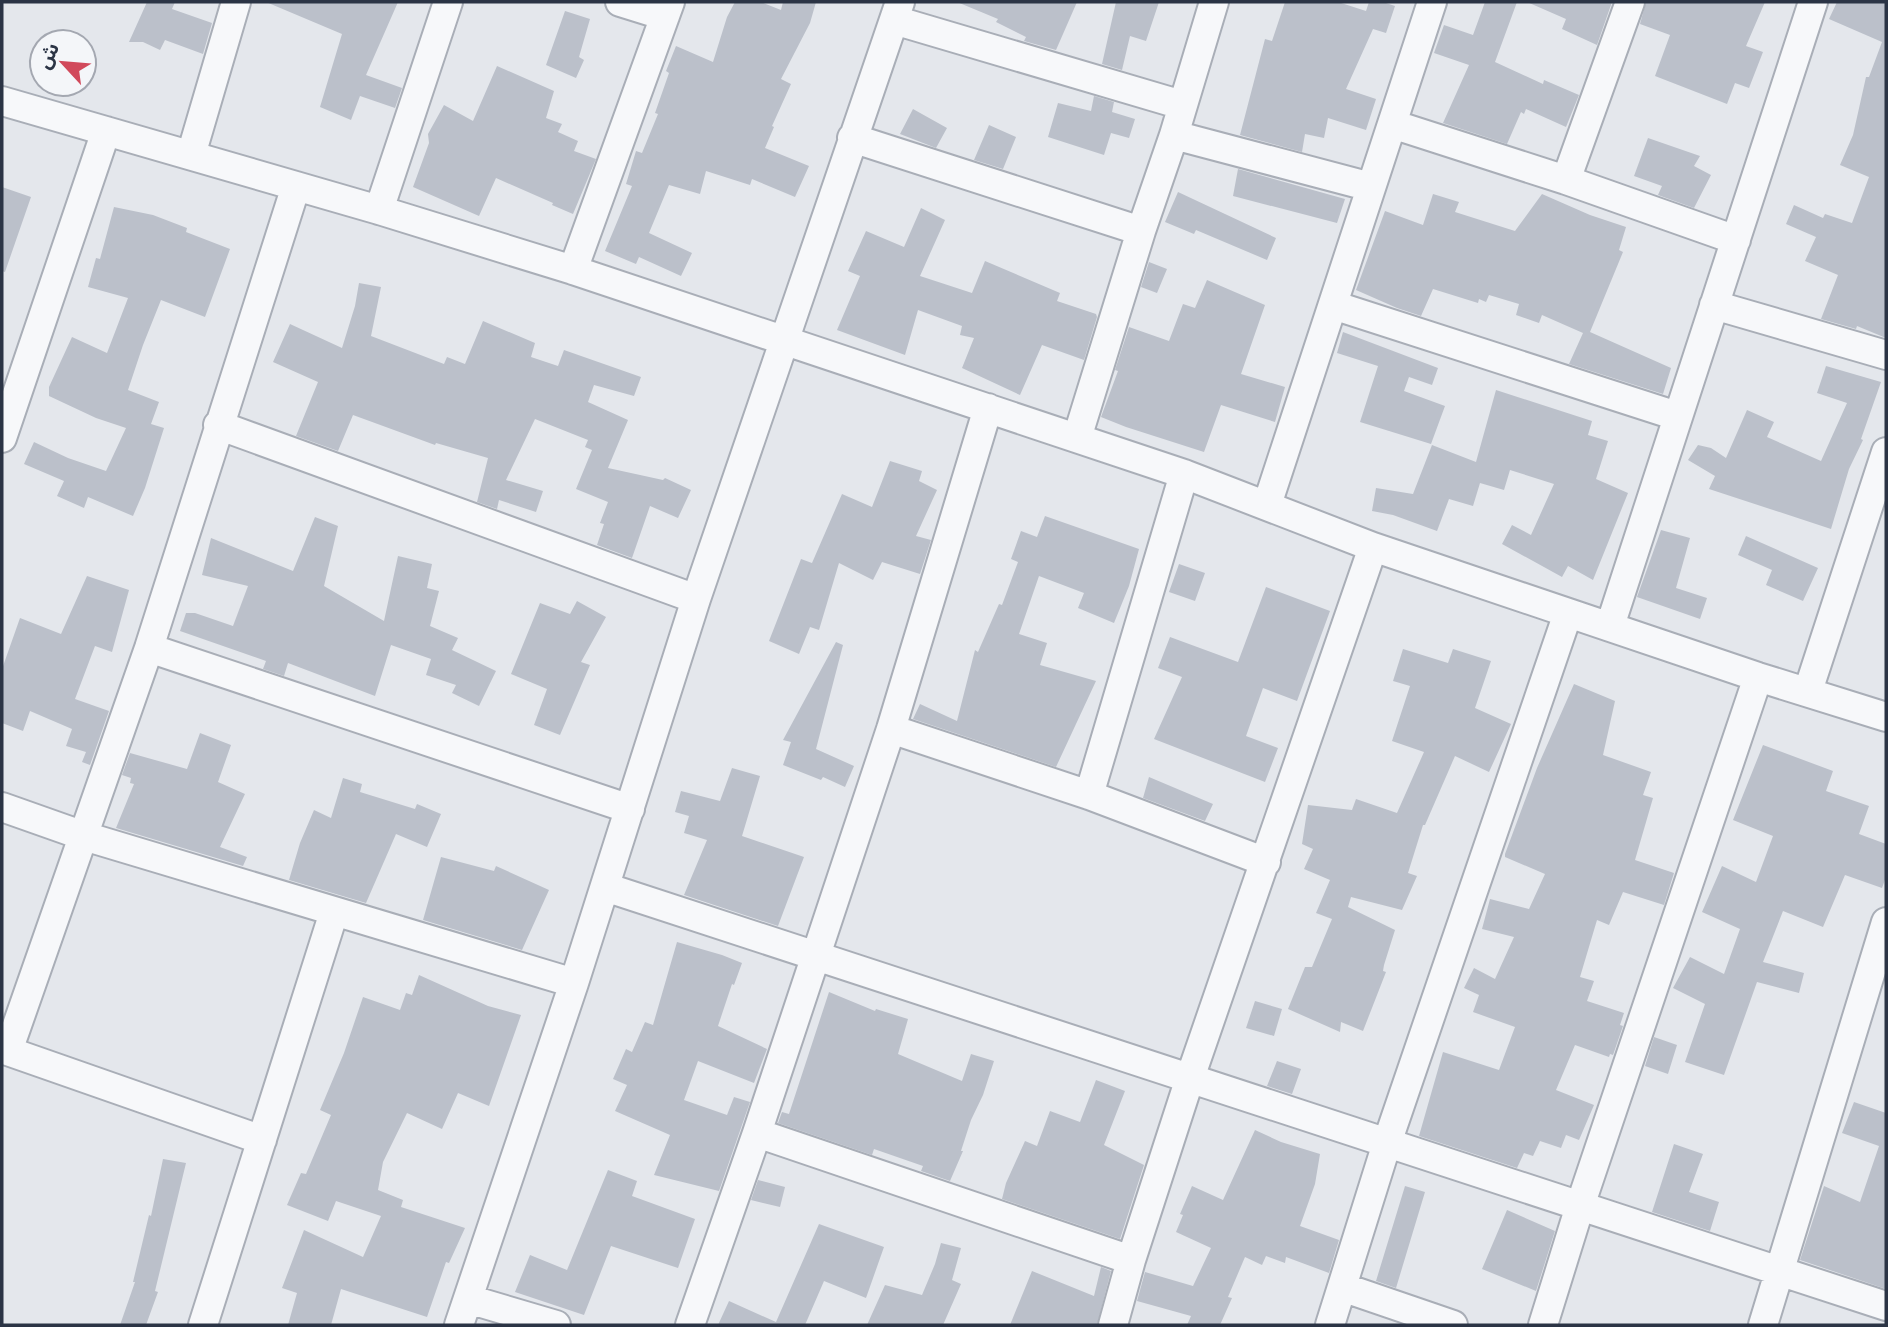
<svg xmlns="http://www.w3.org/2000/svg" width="1888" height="1327" viewBox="0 0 1888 1327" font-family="Inter,'Noto Sans Arabic',sans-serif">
<rect width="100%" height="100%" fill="#e4e7ec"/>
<path fill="#bbc0ca" d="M147,2h28l-3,7 40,14 -9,31 -38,-14 -5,10 -17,-8h-14z
M266,2h132l-32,73 36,13 -7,20 -35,-12 -9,24 -31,-13 22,-73z
M735,2h26l20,8 2,-8h33l-6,21 -29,56 10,5 -19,42 2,1 -9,21 44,18 -14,31 -43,-18 -2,6 -44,-14 -6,23 -31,-9 -20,48 43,20 -11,23 -42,-19 -3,7 -31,-13 27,-65 -6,-2 10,-33 6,2 16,-39 -3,-1 14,-40 -3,-2 10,-25 37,16 14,-45z
M957,2h120l-21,48 -32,-9 2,-4 -30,-15 2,-3z
M1116,2h43l-13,39 -16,-5 -8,34 -20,-6z
M1285,2h53l28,9 3,-9h14l12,4 -9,27 -13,-4 -27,60 30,10 -10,31 -38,-12 -4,20 -19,-4 -3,18 -62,-17 25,-96 7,2z
M1485,2h32l-22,60 48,22 1,-4 35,15 -13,32 -40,-18 -2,5 -3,-2 -14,32 -64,-21 26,-58 -35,-12 10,-28 29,10z
M1527,2h85l-15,43 -35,-16 4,-10z
M1646,2h119l-19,44 17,6 -14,36 -14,-5 -8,21 -72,-28 15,-41 -30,-11z
M1837,2h49v336l-29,-12 -1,3 -35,-10 17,-44 -33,-14 11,-24 -30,-13 8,-19 29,13 2,-4 27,9 17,-46 -29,-12 13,-30 13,-58h3l13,-35 -53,-23z
M565,11l25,8 -11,38 5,3 -8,18 -30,-13z
M497,66l57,25 -8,27 16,6 -4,8 20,9 -4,10 22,8 -23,55 -21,-9 1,-2 -57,-25 -17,38 -66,-29 16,-44 -1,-9 16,-29 29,16z
M1094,96l20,6 -2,10 23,7 -6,19 -18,-5 -7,22 -56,-18 10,-34 33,8z
M913,109l34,19 -11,20 -36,-14z
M989,125l27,12 -13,32 -29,-9z
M1648,138l52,18 -6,10 17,9 -17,33 -36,-13 4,-9 -28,-10z
M1238,169l107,30 -8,24 -104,-27z
M2,187l29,10 -26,75 -3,-1z
M1178,192l98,46 -9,22 -71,-30 -2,4 -29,-12z
M1433,194l26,8 -4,10 60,19 27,-37 48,21 36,12 -7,23 4,2 -33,80 81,36 -8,26 -94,-30 14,-31 -41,-18 -3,8 -23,-8 3,-11 -30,-9 -3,7 -7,-3 -1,4 -45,-14 -12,27 -24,-8 -41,-18 29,-79 38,14z
M114,207l39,8 34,13 -1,4 44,17 -25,68 -44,-17 -18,45 -15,45 31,12 -8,22 13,4 -19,60 -12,28 -45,-19 -4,11 -27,-12 7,-15 -40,-17 10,-22 34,16 38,13 20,-43 -30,-10 -47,-22v-9l23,-50 35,16 21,-55 -40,-11 8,-29 4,1z
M921,208l24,12 -25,56 52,17 13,-32 75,32 -3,8 39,13 1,3 -13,43 -42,-15 -22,50 -58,-27 12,-30 -14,-3 2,-9 -44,-16 -13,45 -68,-25 23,-54 -12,-5 18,-40 38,16z
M1149,262l18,7 -10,24 -16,-6z
M1207,280l58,25 -24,69 44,13 -10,35 -54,-17 -17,47 -78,-25 -25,-10 17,-46 -3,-1 14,-43 40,14 14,-37 12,4z
M359,283l22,4 -10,49 73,28 3,-7 18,7 18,-43 52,22 -4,14 27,9 6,-16 77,27 -7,19 -40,-11 -6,17 40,18 -20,48 55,12 2,-2 26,12 -13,28 -28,-12 -18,52 -35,-13 7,-21 -4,-1 8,-21 -32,-13 16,-39 -7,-3 3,-7 -53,-21 -29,61 37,11 -7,21 -37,-12 -2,9 -20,-7 11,-44 -52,-15 -1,2 -82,-30 -15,36 -42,-15 22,-54 -45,-20 17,-38 52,24 13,-42z
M1343,332l95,36 -6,17 -23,-8 -5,14 41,15 -14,38 -71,-22 18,-56 -41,-13z
M1826,366l55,16 -20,57 2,1 -14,29 -18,60 -122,-40 6,-13 -27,-16 10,-15 13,3 15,10 21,-48 27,12 -7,15 54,24 26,-58 -30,-10z
M1496,390l96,31 -4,14 20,6 -12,38 32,14 -35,87 -25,-14 -6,11 -60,-33 10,-19 19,10 23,-51 -44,-14 -6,20 -24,-7 -7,23 -24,-7 -12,32 -44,-16 -21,-4 4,-23 37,6 19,-49 44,17z
M890,461l32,10 -3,10 18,9 -21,46 15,4 -11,34 -38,-12 -9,18 -34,-17 -20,67 -9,-3 -11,27 -30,-13 32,-82 11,4 30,-69 30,13z
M1045,516l94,33 -10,37 -15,37 -36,-15 6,-15 -45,-17 -20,58 28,9 -7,22 56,16 -40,86 -143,-48 7,-15 37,17 18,-71 3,2 21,-48 3,1 16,-43 -7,-3 10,-28 16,6z
M315,517l23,9 -14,60 60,35 14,-65 34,8 -5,24 12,3 -9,35 28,12 -6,12 44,21 -17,35 -27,-13 4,-8 -30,-10 5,-16 -40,-14 -16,51 -87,-33 -4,13 -21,-7 3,-8 -86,-30 6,-18h9l38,13 15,-40 -46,-11 9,-37 82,33z
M1661,530l29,8 -14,50 31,10 -7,21 -63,-22z
M1746,536l72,32 -15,33 -37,-16 6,-15 -34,-15z
M1179,564l26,9 -10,28 -26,-9z
M87,576l42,14 -17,62 -17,-6 -20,53 34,12 -19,54 -8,-3 4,-10 -20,-6 6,-17 -42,-18 -7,20 -21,-8v-54l18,-51 41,16z
M1266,587l64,24 -33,90 -34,-13 -17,48 32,12 -13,34 -111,-43 28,-62 -24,-9 12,-31 68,25z
M577,601l29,16 -25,45 9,3 -30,70 -26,-10 13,-36 -36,-15 29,-71 30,11z
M836,642l7,3 -27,104 38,17 -9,21 -22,-10 -2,3 -38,-15 8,-23 -8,-2z
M1403,649l45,14 5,-14 38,12 -16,47 36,16 -22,48 -34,-16 -30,69h-2l-15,48 9,3 -15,34 -51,-13 -3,10 47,23 -11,35 -1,6 3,1 -23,59 -22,-9 -1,10 -52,-23 17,-42h7l20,-48 -16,-6 14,-33 -26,-11 9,-20 -11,-5 6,-39 44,5 4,-11 41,14 27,-61 -32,-11 18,-55 -17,-5z
M1574,684l41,17 -12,54 48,17 -8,23 10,3 -18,62 39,13 -10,32 -41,-13 -14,33 -12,-5 -17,57 14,4 -7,20 37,12 -4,12 3,1 -10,29 -3,-1 -1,3 -34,-12 -19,45 38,15 -15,35 -13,-5 -5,13 -21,-7 -7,15 -9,-3 -7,15 -98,-32 24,-84 56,18 16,-43 -42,-15 6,-17 -15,-7 10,-20 21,11 19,-42 -32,-8 8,-30 39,10 16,-35 -40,-17v-3l32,-86z
M200,733l31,12 -13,37 27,12 -25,53 27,10 -4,9 -127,-38 18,-44 -4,-1 1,-5 -9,-3 8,-22 57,16z
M1763,745l70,26 -7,20 43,15 -10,28 27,10v33l-4,11 -37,-13 -22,52 -40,-16 -20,51 41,11 -5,20 -42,-11 -33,93 -39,-13 20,-58 -32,-16 17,-31 34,17 16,-45 -38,-17 20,-46 34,16 17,-46 -40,-16z
M732,768l28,8 -18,60 62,21 -26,69 -94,-31 23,-55 -23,-7 5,-17 -14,-4 6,-21 39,10z
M1149,777l64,27 -8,17 -62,-23z
M343,778l19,6 -2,8 55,17 2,-5 24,10 -14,33 -31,-13 -30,69 -77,-23 11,-37 14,-33 17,8z
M441,857l53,14 2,-5 53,24 -27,60 -99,-30z
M677,942l45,13 20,8 -8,22 -2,-1 -14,42 49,23 -13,34 -56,-22 -14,39 43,15 7,-18 16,5 -31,89 -65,-16 16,-40 -55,-24 12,-26 -14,-6 13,-30 6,3 13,-30 8,3z
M419,975l69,31 33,9 -32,91 -31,-13 -16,36 -35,-16 -24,49 -5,28 25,10 -2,7 64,21 -16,35 -3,-1 -19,55 -86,-28 -10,36h-43l9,-32 -15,-5 22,-58 59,27 18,-41 -45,-15 -8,20 -41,-16 14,-32 5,1 25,-59 -11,-5 24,-57 19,-56 37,13 6,-17 6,2z
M829,992l46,19 1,-2 32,10 -10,35 64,27 9,-27 23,7 -11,34 -12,25 -10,31h2l-13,30 -29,-10 2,-5 -49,-17 -2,6 -94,-32 4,-11 7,2z
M1255,1001l27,8 -8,27 -28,-8z
M1654,1037l23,8 -9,29 -23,-8z
M1277,1061l24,8 -9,25 -25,-8z
M1096,1080l29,11 -21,54 40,20 -24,74 -118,-40 4,-16 19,-42 12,5 13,-35 30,11z
M1854,1102l32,11v176l-86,-29 24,-74 36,16 19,-56 -37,-13z
M1255,1130l26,12 39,12 -5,30 -15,42 39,14 -10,33 -43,-16 -1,6 -19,-7 -4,9 -17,-8 -17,40 4,1 -12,27h-33l4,-9 -54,-15 8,-29 48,14 18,-38 -35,-16 7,-17 -3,-1 12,-28 31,14z
M1674,1144l29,10 -14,38 30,10 -9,29 -58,-19z
M163,1159l23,4 -31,128 3,1 -12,33h-26l15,-43h-2l16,-67 2,1z
M608,1170l29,11 -5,15 63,23 -17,49 -67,-22 -27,69 -69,-23 15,-37 37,15z
M758,1180l27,7 -5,20 -29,-7z
M1405,1186l20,6 -29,96 -20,-7z
M1507,1210l48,21 -19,60 -54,-22z
M819,1224l65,23 -18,51 -42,-17 -19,44h-87l11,-24 47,21z
M941,1243l20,5 -9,32 9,4 -18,41h-76l18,-40 37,10 13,-31z
M1101,1267l10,4 -14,54h-87l22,-54 62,25z"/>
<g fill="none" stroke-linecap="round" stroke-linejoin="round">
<g stroke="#a9aeb7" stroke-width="32">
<path id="street" d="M620,2l45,14
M894,20l288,85
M2,101l377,109 194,60 611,204 189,73 385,130 128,40
M1392,124l174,56 170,60
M1174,135l197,52
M852,138l289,93
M191,155l45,-153
M1566,180l64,-178
M379,210l69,-208
M573,270l97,-268
M1333,305l344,111
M1714,305l172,50
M218,425l478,174
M2,438l104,-307
M1077,438l64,-207 33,-96 40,-133
M1267,505l165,-503
M1610,626l203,-624
M149,648l481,161
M1808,691l78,-239
M891,729l198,66 177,67
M1089,795l95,-321
M2,807l82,29 490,147
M605,887l1281,419
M2,1049l260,91
M8,1051l141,-403 147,-462
M757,1133l374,127
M1342,1287l111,38
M468,1299l88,26
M203,1325l131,-413
M459,1325l115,-342 122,-384 204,-597
M690,1325l67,-192 134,-404 97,-321
M1113,1325l18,-65 59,-182 183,-531
M1330,1325l57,-182 181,-530
M1543,1325l37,-119 178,-529
M1763,1325l123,-403"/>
</g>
<use href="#street" stroke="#f7f8fa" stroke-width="28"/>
</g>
<rect width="1888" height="1327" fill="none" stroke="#2b3445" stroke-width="7"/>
<g transform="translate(63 63) rotate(296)"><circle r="33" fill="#f4f6f9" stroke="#a4a8b1" stroke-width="2"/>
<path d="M0-5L12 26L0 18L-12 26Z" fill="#d1495b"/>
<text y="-10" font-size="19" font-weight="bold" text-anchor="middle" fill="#2b3445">ش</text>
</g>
</svg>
